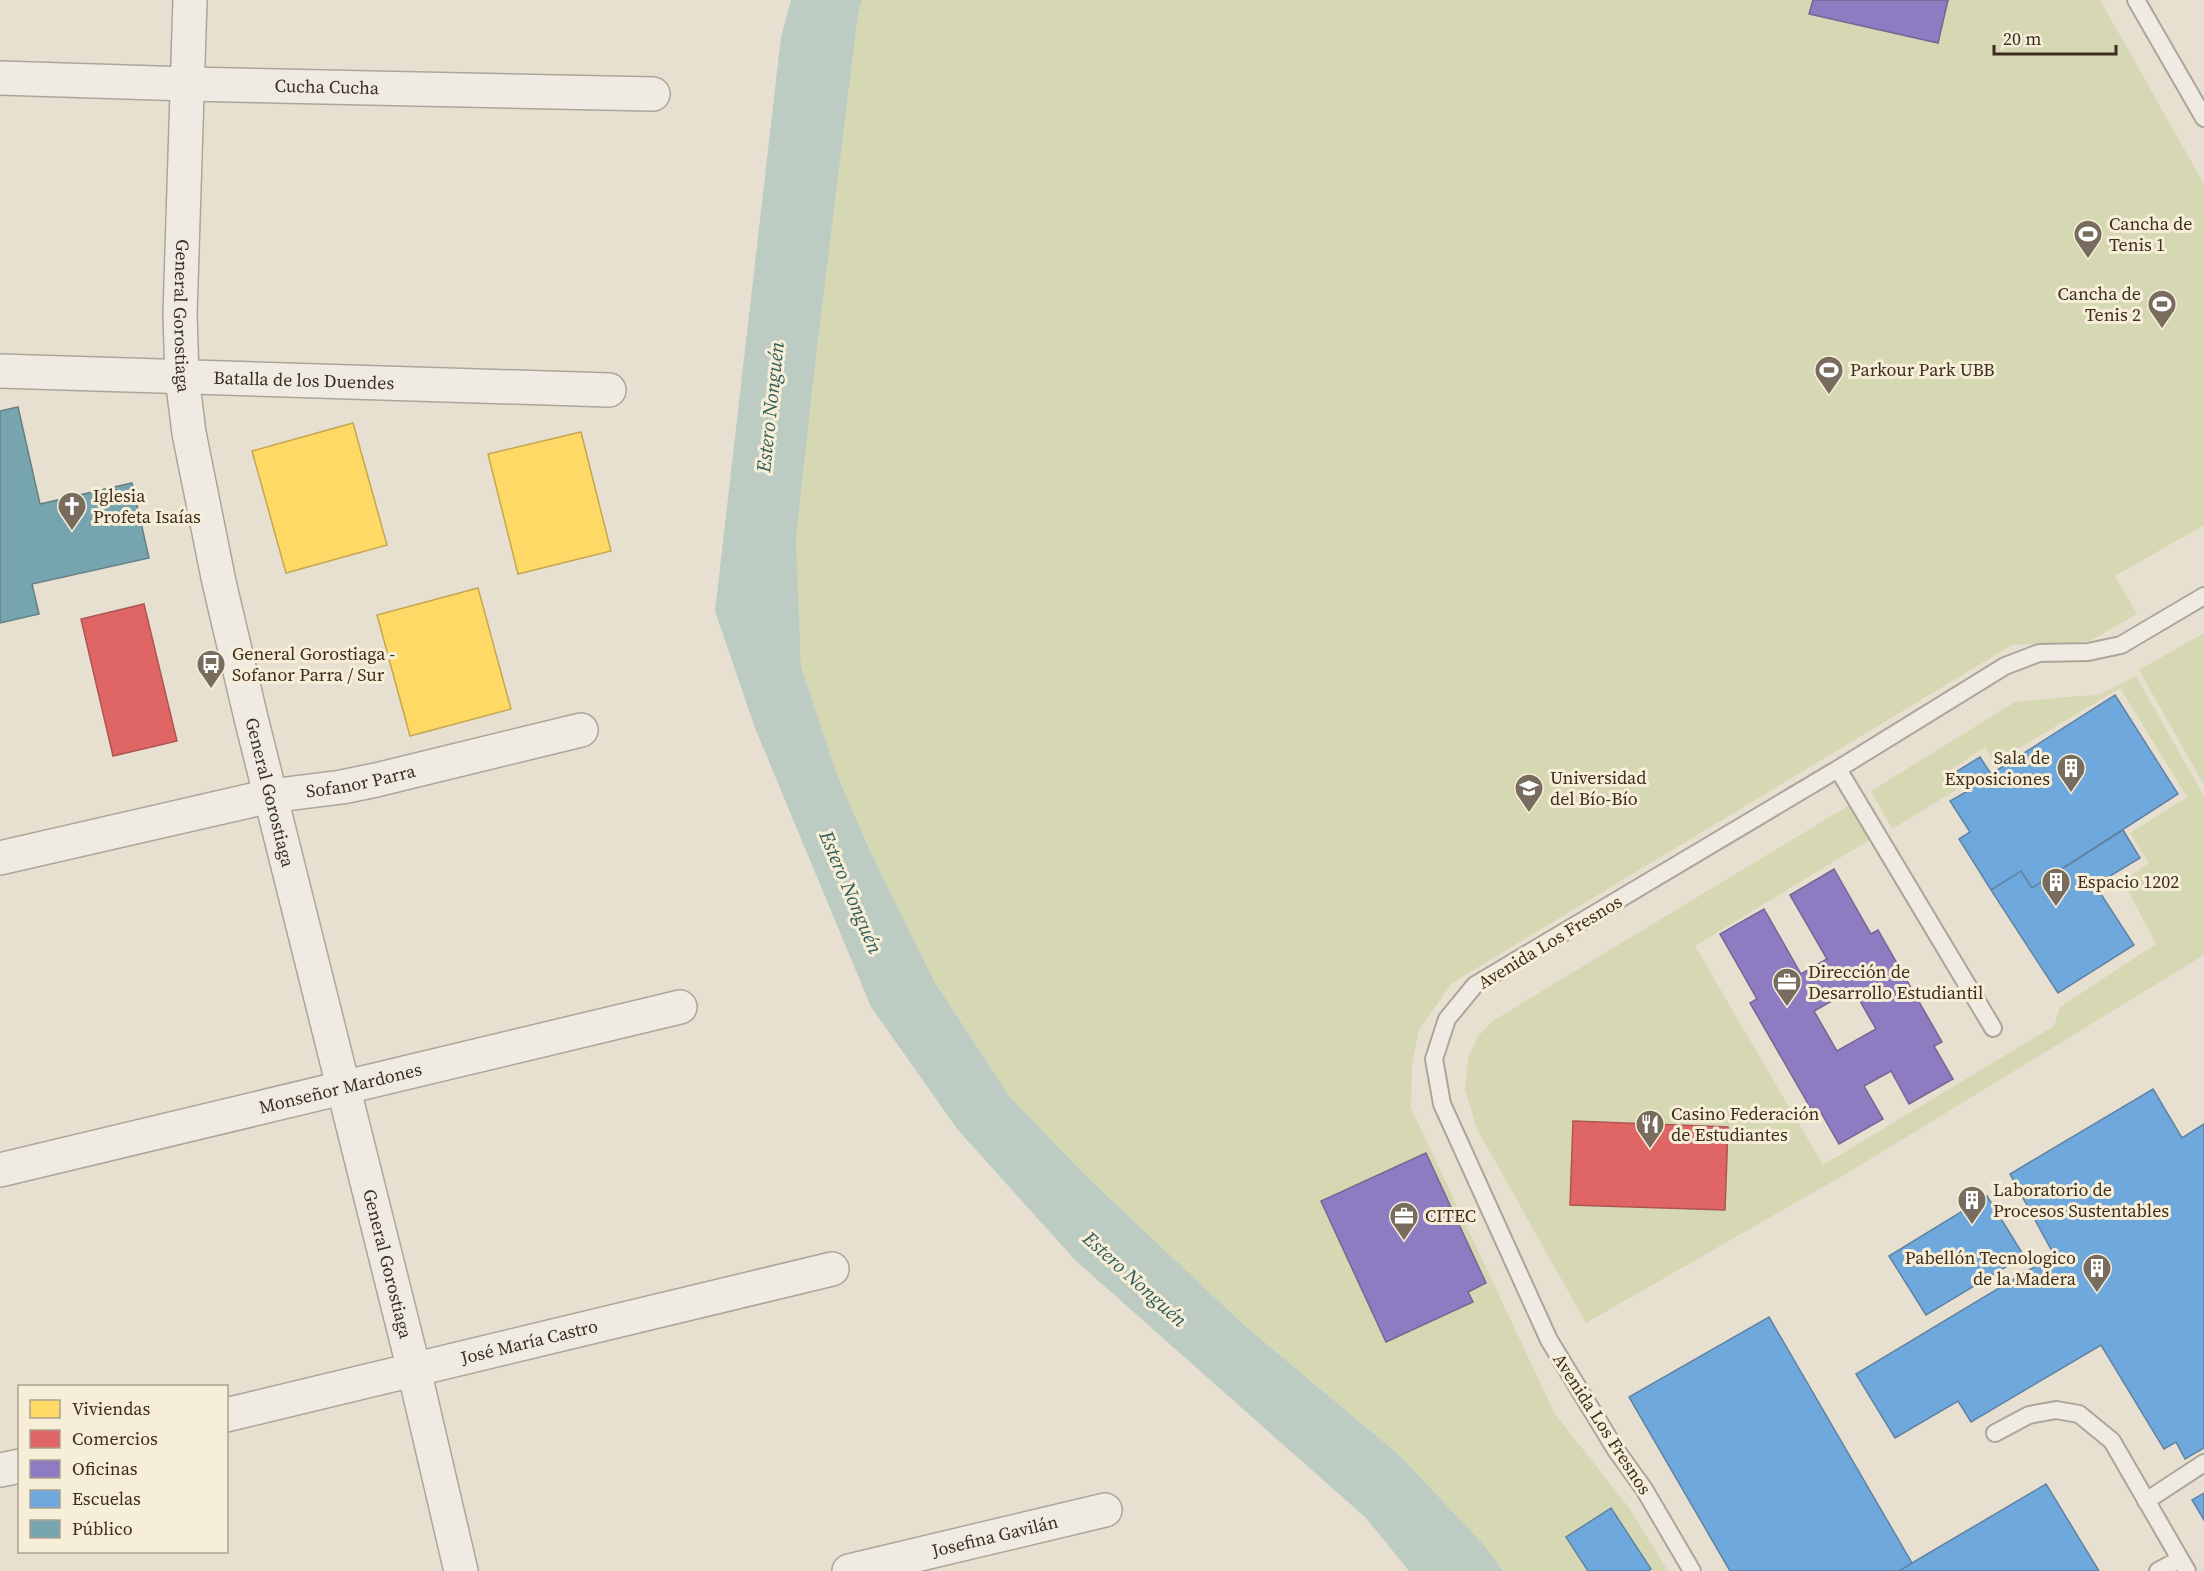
<svg xmlns="http://www.w3.org/2000/svg" width="2204" height="1571" viewBox="0 0 2204 1571" font-family="'Source Serif 4',serif">
<rect width="100%" height="100%" fill="#e7e0d1"/>
<path fill="#d6d7b3" d="M862,0h1238l104,184v341l-89,51 22,38 -47,27 -78,4 -560,338 -33,47 -7,35 -1,43 144,306 75,95 38,62h-165l-20,-27 -85,-90 -153,-128 -158,-149 -78,-81 -75,-115 -64,-130 -33,-76 -36,-108 -5,-129 19,-173 43,-351z
M2204,633v152l-65,-115z
M2136,676l68,120v159l-355,217 -263,151 -109,-194 -12,-40 3,-31 9,-20 14,-16 365,-221 20,35 -181,110 128,219 231,-139 6,-19 96,-63 -33,-63 26,-18 -19,-30 57,-36 -67,-109 -126,75 -9,-16 -39,26 10,17 -64,39 -21,-38 144,-89 86,-8z"/>
<path fill="#bcccc2" d="M791,0h71l-4,14 -43,351 -19,173 5,129 36,108 33,76 64,130 75,115 78,81 158,149 153,128 85,90 20,27h-94l-43,-53 -291,-258 -117,-130 -87,-123 -116,-279 -40,-117 66,-574z"/>
<path fill="#ffd966" stroke="#c5a651" stroke-width="1.5" d="M353,423l34,122 -101,28 -34,-122z
M581,432l30,119 -93,23 -30,-120z
M478,588l33,121 -101,27 -33,-121z"/>
<path fill="#e06666" stroke="#af5551" stroke-width="1.5" d="M144,604l33,137 -64,15 -32,-137z
M1573,1121l155,6 -3,83 -155,-5z"/>
<path fill="#8e7cc3" stroke="#766592" stroke-width="1.5" fill-rule="evenodd" d="M1813,0h135l-10,43 -129,-29z
M1834,869l37,65 7,-4 64,112 -8,4 19,33 -44,25 -18,-33 -27,15 19,33 -44,25 -19,-33 -6,3 -64,-111 7,-4 -37,-65 44,-25 37,65 26,-15 -37,-64zM1853,989l23,40 -39,22 -23,-40z
M1426,1153l60,130 -18,9 5,10 -87,40 -65,-141z"/>
<path fill="#6fa8dc" stroke="#6083a4" stroke-width="1.5" d="M2115,695l63,99 -146,94 -11,-17 -30,19 -32,-51 11,-7 -20,-31 16,-9 -12,-19 26,-16 11,17z
M2123,830l17,28 -45,27 39,60 -76,48 -67,-103 30,-19 11,17z
M2153,1089l29,49 22,-14v324l-19,11 -9,-17 -12,7 -63,-104 -130,77 -13,-21 -63,37 -39,-64 198,-119 -44,-81z
M1987,1196l37,60 -98,59 -37,-59z
M1769,1317l143,246 -13,8h-169l-101,-174z
M2046,1484l53,87h-200l13,-8z
M2204,1493v27l-12,-20z
M1611,1508l40,61 -3,2h-60l-22,-34z"/>
<path fill="#76a5af" stroke="#658184" stroke-width="1.5" d="M18,407l22,97 92,-21 17,75 -117,26 7,30 -39,9v-212z"/>
<g fill="none" stroke-linecap="round" stroke-linejoin="round">
<g stroke="#ada599" stroke-width="20">
<path id="service" d="M2136,0l68,118
M1838,769l155,259
M1995,1433l34,-18 27,-5 23,4 33,27 75,130
M2146,1501l58,-38
M1692,1571l-48,-82 -28,-39 -67,-110 -107,-236 -8,-45 13,-40 28,-34 363,-216 167,-103 34,-13 49,-1 33,-7 83,-49
M2158,1571l22,-12"/>
</g>
<g stroke="#ada599" stroke-width="36">
<g id="minor">
<path id="s1" d="M0,78l188,6 465,10"/>
<path id="s2" d="M0,371l609,19"/>
<path id="s3" d="M0,858l270,-62 72,-9 34,-7 205,-50"/>
<path id="s4" d="M0,1170l680,-163"/>
<path id="s5" d="M226,1415l606,-146"/>
<path d="M0,1470l20,-4"/>
<path id="s6" d="M849,1571l256,-61"/>
</g>
</g>
<g stroke="#ada599" stroke-width="36">
<g id="tertiary">
<path id="s7" d="M190,0l-10,314 2,63 7,56 30,149 32,136 163,652 47,201"/>
</g>
</g>
<use href="#service" stroke="#efebe3" stroke-width="16"/>
<use href="#minor" stroke="#efebe3" stroke-width="33"/>
<use href="#tertiary" stroke="#efebe3" stroke-width="33"/>
</g>
<defs>
<g id="stadium-pin" transform="scale(1.5)"><path d="M0 17L-7.5 6A9.5 9.5 0 1 1 7.5 6Z" fill="#786c5e" stroke="#f7eed8"/><path d="M0-5a6.5 5 0 1 0 0 10a6.5 5 0 1 0 0-10ZM-3.5-1.8h7v3.6h-7Z" fill="#fff"/></g>
<g id="church-pin" transform="scale(1.5)"><path d="M0 17L-7.5 6A9.5 9.5 0 1 1 7.5 6Z" fill="#786c5e" stroke="#f7eed8"/><path d="M-1.2-6h2.4v3.5h3.3v2.4h-3.3V6h-2.4V-.1h-3.3v-2.4h3.3Z" fill="#fff"/></g>
<g id="bus-pin" transform="scale(1.5)"><path d="M0 17L-7.5 6A9.5 9.5 0 1 1 7.5 6Z" fill="#786c5e" stroke="#f7eed8"/><path d="M-5-6H5V4H4V6H2V4H-2V6H-4V4H-5ZM-3.5-4V0h7V-4ZM-3.5 1.2v1.5H-2V1.2ZM2 1.2v1.5H3.5V1.2Z" fill="#fff"/></g>
<g id="building-pin" transform="scale(1.5)"><path d="M0 17L-7.5 6A9.5 9.5 0 1 1 7.5 6Z" fill="#786c5e" stroke="#f7eed8"/><path d="M-4-6H4V6H1V3H-1V6H-4ZM-2.5-4.3h1.7v1.8h-1.7ZM.8-4.3h1.7v1.8H.8ZM-2.5-1h1.7V.8h-1.7ZM.8-1h1.7V.8H.8Z" fill="#fff"/></g>
<g id="university-pin" transform="scale(1.5)"><path d="M0 17L-7.5 6A9.5 9.5 0 1 1 7.5 6Z" fill="#786c5e" stroke="#f7eed8"/><path d="M0-5L7-2L0 1L-7-2ZM-4 1L0 2.5L4 1V4Q0 6-4 4Z" fill="#fff"/></g>
<g id="office-pin" transform="scale(1.5)"><path d="M0 17L-7.5 6A9.5 9.5 0 1 1 7.5 6Z" fill="#786c5e" stroke="#f7eed8"/><path d="M-6-3h4V-5.5h4V-3h4V5H-6ZM-1-4.5V-3h2v-1.5ZM-6 0V1H6V0Z" fill="#fff"/></g>
<g id="restaurant-pin" transform="scale(1.5)"><path d="M0 17L-7.5 6A9.5 9.5 0 1 1 7.5 6Z" fill="#786c5e" stroke="#f7eed8"/><path d="M-5-6h1v4h1v-4h1v4h1v-4h1v5L-1.5 .5V6h-2V.5L-5-1ZM5-6V6H3V1.5H1.5Q1.5-4 5-6Z" fill="#fff"/></g>
</defs>
<g fill-rule="evenodd">
<use href="#stadium-pin" x="2088" y="234"/>
<use href="#stadium-pin" x="2162" y="304"/>
<use href="#stadium-pin" x="1829" y="370"/>
<use href="#church-pin" x="72" y="506"/>
<use href="#bus-pin" x="211" y="664"/>
<use href="#building-pin" x="2071" y="768"/>
<use href="#university-pin" x="1529" y="788"/>
<use href="#building-pin" x="2056" y="882"/>
<use href="#office-pin" x="1787" y="982"/>
<use href="#restaurant-pin" x="1650" y="1124"/>
<use href="#building-pin" x="1972" y="1200"/>
<use href="#office-pin" x="1404" y="1216"/>
<use href="#building-pin" x="2097" y="1268"/>
</g>
<g text-anchor="middle" stroke-width="6" stroke-linejoin="round" paint-order="stroke">
<g font-size="18" fill="#3d2e20" stroke="#f7eed8">
<text dy="6" stroke="none"><textPath href="#s1" startOffset="327">Cucha Cucha</textPath></text>
<text dy="6" stroke="none"><textPath href="#s7" startOffset="316">General Gorostiaga</textPath></text>
<text dy="6" stroke="none"><textPath href="#s2" startOffset="304">Batalla de los Duendes</textPath></text>
<text dy="6" stroke="none"><textPath href="#s3" startOffset="369">Sofanor Parra</textPath></text>
<text dy="6" stroke="none"><textPath href="#s7" startOffset="802">General Gorostiaga</textPath></text>
<text transform="translate(1550 942) rotate(-31)" y="6">Avenida Los Fresnos</text>
<text dy="6" stroke="none"><textPath href="#s4" startOffset="350">Monseñor Mardones</textPath></text>
<text dy="6" stroke="none"><textPath href="#s7" startOffset="1288">General Gorostiaga</textPath></text>
<text dy="6" stroke="none"><textPath href="#s5" startOffset="312">José María Castro</textPath></text>
<text transform="translate(1602 1424) rotate(57)" y="6">Avenida Los Fresnos</text>
<text dy="6" stroke="none"><textPath href="#s6" startOffset="150">Josefina Gavilán</textPath></text>
</g>
<g font-size="18" fill="#3d2e20" stroke="#f7eed8" text-anchor="start">
<text x="2109" y="230">Cancha de<tspan x="2109" dy="21">Tenis 1</tspan></text>
<text x="2141" y="300" text-anchor="end">Cancha de<tspan x="2141" dy="21">Tenis 2</tspan></text>
<text x="1850" y="376">Parkour Park UBB</text>
<text x="93" y="502">Iglesia<tspan x="93" dy="21">Profeta Isaías</tspan></text>
<text x="232" y="660">General Gorostiaga -<tspan x="232" dy="21">Sofanor Parra / Sur</tspan></text>
<text x="2050" y="764" text-anchor="end">Sala de<tspan x="2050" dy="21">Exposiciones</tspan></text>
<text x="1550" y="784">Universidad<tspan x="1550" dy="21">del Bío-Bío</tspan></text>
<text x="2077" y="888">Espacio 1202</text>
<text x="1808" y="978">Dirección de<tspan x="1808" dy="21">Desarrollo Estudiantil</tspan></text>
<text x="1671" y="1120">Casino Federación<tspan x="1671" dy="21">de Estudiantes</tspan></text>
<text x="1993" y="1196">Laboratorio de<tspan x="1993" dy="21">Procesos Sustentables</tspan></text>
<text x="1425" y="1222">CITEC</text>
<text x="2076" y="1264" text-anchor="end">Pabellón Tecnologico<tspan x="2076" dy="21">de la Madera</tspan></text>
</g>
<g font-size="20" font-style="italic" fill="#2f5d5a" stroke="#f7eed8">
<text transform="translate(770 407) rotate(-84)" y="7">Estero Nonguén</text>
<text transform="translate(851 892) rotate(67)" y="7">Estero Nonguén</text>
<text transform="translate(1135 1279) rotate(42)" y="7">Estero Nonguén</text>
</g>
</g>
<rect x="18" y="1385" width="210" height="168" fill="#f7eed8" stroke="#ada18e" stroke-width="1.5"/>
<rect x="30" y="1400" width="30" height="18" fill="#ffd966" stroke="#ada18e" stroke-width="1.5"/>
<text x="72" y="1415" font-size="18" fill="#3d2e20">Viviendas</text>
<rect x="30" y="1430" width="30" height="18" fill="#e06666" stroke="#ada18e" stroke-width="1.5"/>
<text x="72" y="1445" font-size="18" fill="#3d2e20">Comercios</text>
<rect x="30" y="1460" width="30" height="18" fill="#8e7cc3" stroke="#ada18e" stroke-width="1.5"/>
<text x="72" y="1475" font-size="18" fill="#3d2e20">Oficinas</text>
<rect x="30" y="1490" width="30" height="18" fill="#6fa8dc" stroke="#ada18e" stroke-width="1.5"/>
<text x="72" y="1505" font-size="18" fill="#3d2e20">Escuelas</text>
<rect x="30" y="1520" width="30" height="18" fill="#76a5af" stroke="#ada18e" stroke-width="1.5"/>
<text x="72" y="1535" font-size="18" fill="#3d2e20">Público</text>
<path d="M1994 45v9h122v-9" fill="none" stroke="#3d2e20" stroke-width="3"/>
<text x="2003" y="45" font-size="18" fill="#3d2e20" stroke="#f7eed8" stroke-width="4.5" paint-order="stroke">20 m</text>
</svg>
